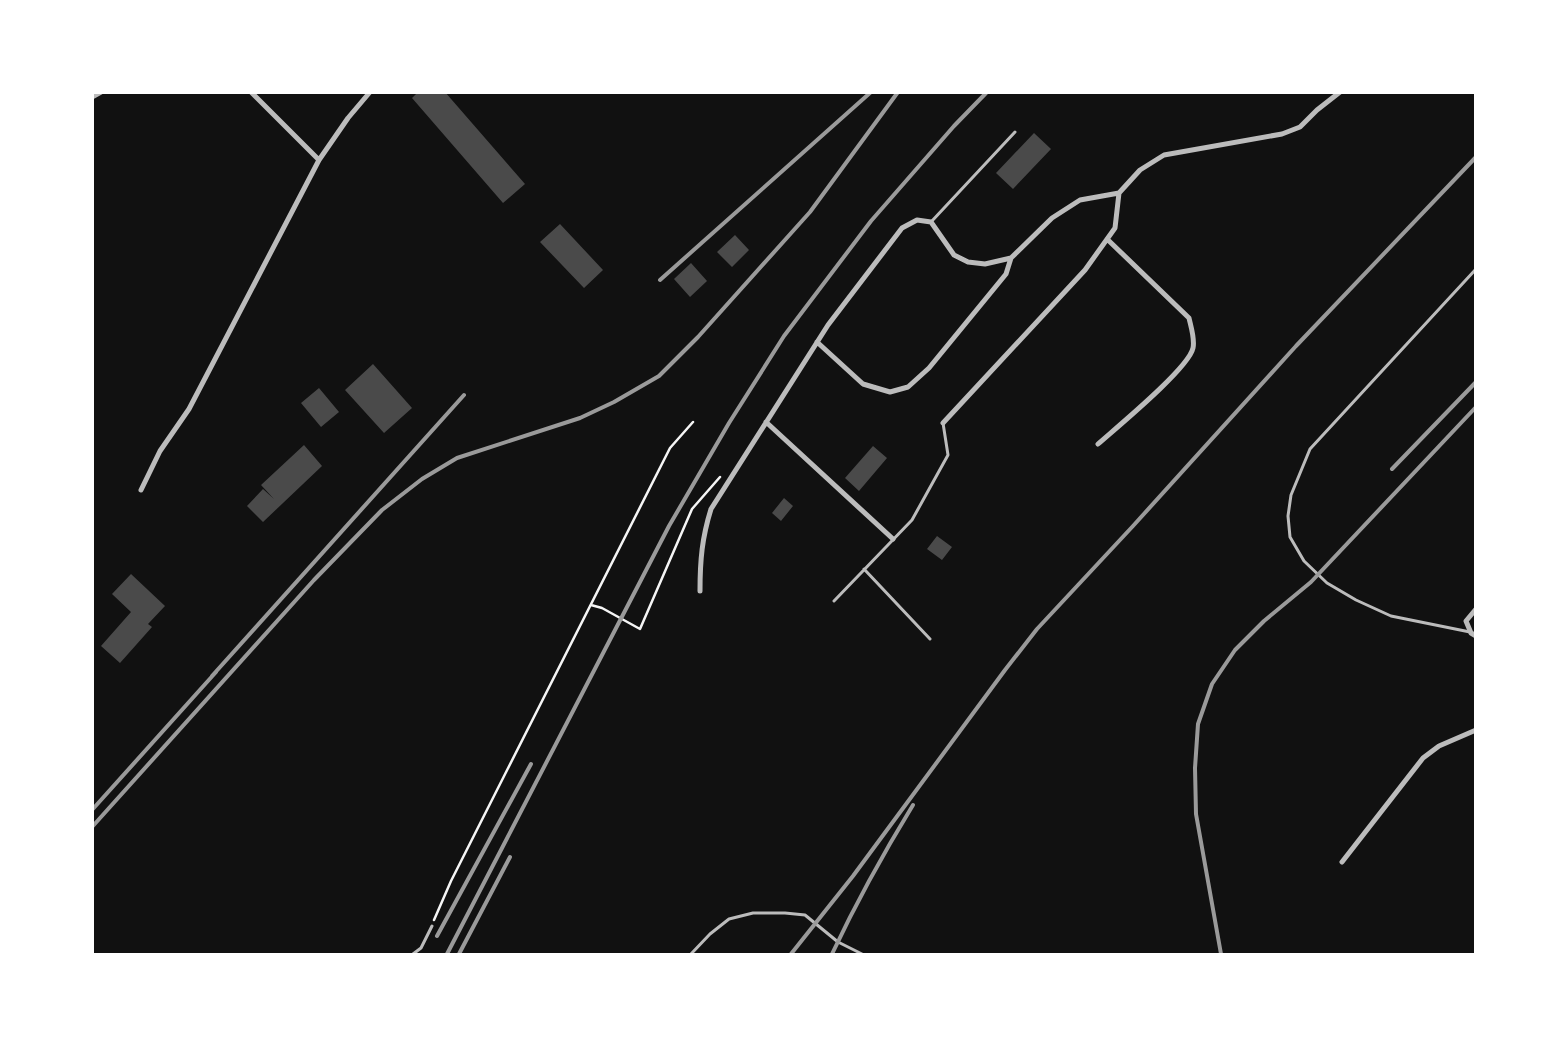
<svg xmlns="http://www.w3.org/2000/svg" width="1568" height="1047" viewBox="0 0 1568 1047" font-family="Overpass,sans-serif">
<rect width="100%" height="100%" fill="#111"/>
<path fill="#4a4a4a" d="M418,92h27l80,92 -22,19 -91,-105z
M1034,133l17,16 -38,40 -17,-16z
M560,224l43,46 -19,18 -44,-46z
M735,235l14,15 -17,17 -15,-15z
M691,263l16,18 -17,16 -16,-18z
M373,364l39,44 -28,25 -39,-43z
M319,388l20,24 -18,15 -20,-24z
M304,445l18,21 -59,56 -16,-16 16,-17 11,10 -13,-14z
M873,446l14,12 -28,33 -14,-13z
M784,498l9,8 -12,15 -9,-8z
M937,536l15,11 -10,13 -15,-11z
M131,574l34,32 -17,18 4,3 -32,36 -19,-17 30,-34 -19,-18z"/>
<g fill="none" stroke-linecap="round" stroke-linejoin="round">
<path stroke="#f5f5f5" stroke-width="2.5" d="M591,605l11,3 38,21 52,-120 28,-32
M434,920l17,-39 219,-433 23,-26"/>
<path stroke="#bcbcbc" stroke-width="3" d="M931,222l84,-90
M864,569l66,70
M834,601l78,-81 36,-65 -5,-32
M1470,632l-79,-16 -35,-16 -29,-17 -23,-22 -14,-24 -2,-21 3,-21 19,-46 166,-180
M413,954l8,-6 11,-22
M691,954l19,-20 19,-15 24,-6h32l20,2 33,27 24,12"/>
<path stroke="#bcbcbc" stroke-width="5" d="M251,92l68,68
M92,97l9,-5
M817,342l46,42 27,8 18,-5 21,-19 77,-94 5,-16 41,-40 28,-18 39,-7
M766,422l127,117
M943,423l142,-153 30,-42 4,-35 21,-23 24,-15 118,-21 18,-7 17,-17 23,-18
M1098,444c18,-16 91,-76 95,-96 2,-9 -2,-21 -4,-30l-82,-79
M141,490l19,-39 29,-42 130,-249 29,-42 22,-26
M700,591c0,-31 2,-53 11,-82l117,-184 74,-97 15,-8 14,2 23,33 14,7 17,2 26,-6
M1476,609l-10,12 5,12 5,3
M1342,862l81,-104 16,-12 37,-16"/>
<path stroke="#9a9a9a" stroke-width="4" d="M660,280l211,-188
M1392,469l84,-87
M212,676l252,-281
M92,810l124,-138
M92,827l222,-247 68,-70 40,-31 35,-21 123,-40 34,-16 45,-26 39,-39 112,-125 88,-120
M437,936l94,-172
M447,954l222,-428 60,-103 55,-87 87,-115 83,-95 33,-34
M459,954l51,-97
M791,954l62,-78 152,-206 32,-41 96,-103 163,-180 180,-189
M832,954c24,-51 51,-100 81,-149
M1221,954l-25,-140 -1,-46 3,-44 14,-40 23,-34 29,-29 47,-39 165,-175"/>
</g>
<rect width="1568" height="1047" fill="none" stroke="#ffffff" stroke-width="188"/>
</svg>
